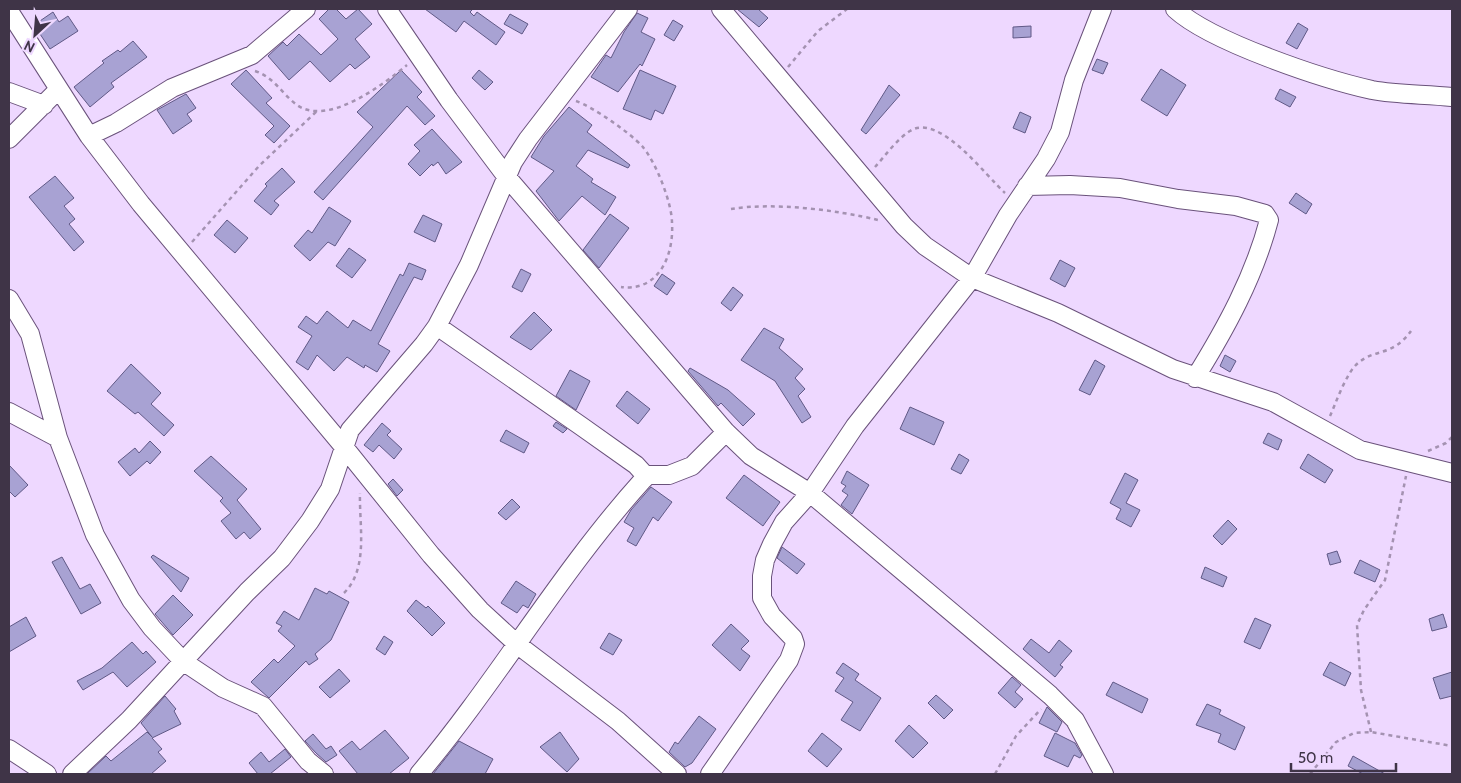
<svg xmlns="http://www.w3.org/2000/svg" width="1461" height="783" viewBox="0 0 1461 783" font-family="Cabin,sans-serif">
<rect width="100%" height="100%" fill="#eed8ff"/>
<path fill="#a8a2d3" stroke="#605986" d="M329,9h7l10,10 12,-10 14,15 -17,15 15,18 -15,12 -5,-5 -20,18 -20,-21 -21,19 -21,-24 15,-14 4,4 12,-12 22,21 17,-16 -19,-20z
M425,9h48l-3,3 4,4 3,-4 28,20 -9,13 -32,-24 -8,11z
M737,9h21l10,9 -9,9z
M53,12l6,10 9,-6 10,15 -28,18 -16,-24z
M637,13l11,5 -7,14 14,7 -13,27 -2,-2 -22,28 -27,-15 15,-22 5,3 13,-26z
M510,14l18,10 -6,10 -18,-10z
M673,20l10,6 -9,15 -10,-6z
M1298,23l10,6 -11,20 -11,-6z
M1031,26v11l-18,1v-11z
M133,41l14,16 -36,26 3,4 -24,20 -16,-20 30,-24 -2,-2 16,-11 2,2z
M1097,59l11,4 -5,11 -11,-4z
M1161,69l25,16 -19,31 -26,-16z
M246,70l26,28 -6,5 24,23 -16,17 -9,-8 9,-9 -43,-42z
M401,70l21,22 -5,5 18,19 -10,9 -18,-19 -84,94 -9,-8 59,-65 -16,-15z
M479,70l14,12 -8,8 -13,-12z
M640,70l36,16 -13,28 -8,-4 -4,10 -28,-11z
M889,85l11,10 -34,39 -5,-4z
M1280,89l16,8 -6,10 -15,-8z
M186,94l10,14 -9,6 5,7 -19,13 -16,-24z
M569,107l23,18 -5,7 43,33 -2,3 -40,-18 -12,16 17,13 -2,3 25,15 -11,18 -23,-19 -23,25 -23,-30 18,-20 -23,-14 13,-21z
M1020,112l11,5 -6,16 -12,-5z
M432,129l30,33 -16,12 -8,-12 -5,4 -1,-2 -12,12 -12,-12 12,-13 -6,-6z
M282,168l13,14 -21,19 5,4 -8,10 -17,-14 13,-15 -2,-2z
M55,176l19,22 -10,8 11,13 -6,5 15,18 -10,9 -45,-54z
M1296,193l16,11 -6,10 -17,-11z
M329,207l22,14 -16,25 -7,-4 -18,19 -16,-15 14,-16 4,3z
M610,214l19,14 -30,40 -16,-18z
M423,215l19,9 -7,18 -21,-10z
M227,220l21,18 -13,15 -21,-18z
M349,248l17,12 -14,18 -16,-12z
M1060,260l15,8 -10,19 -15,-8z
M409,263l17,7 -4,10 -8,-3 -36,67 12,7 -13,21 -12,-7 -1,3 -17,-11 -13,14 -17,-16 -9,15 -12,-8 16,-26 -14,-9 8,-11 11,8 10,-13 21,17 5,-8 18,11 29,-57 3,2z
M521,269l10,5 -9,18 -10,-5z
M662,274l13,9 -8,12 -13,-9z
M733,287l10,8 -12,16 -10,-8z
M534,312l18,18 -21,20 -21,-13z
M764,328l20,11 -5,9 24,21 -8,9 10,11 -7,7 13,21 -9,6 -27,-42 -34,-21z
M1225,355l11,6 -6,11 -10,-6z
M1095,360l10,6 -15,29 -11,-5z
M131,364l30,29 -10,11 23,21 -10,11 -26,-24 -3,2 -28,-23z
M690,368l38,22 27,24 -12,12 -22,-23 -3,3 -30,-35z
M570,370l20,11 -14,29 -20,-14z
M627,391l23,18 -12,15 -22,-18z
M910,407l34,15 -10,23 -34,-16z
M556,422l11,7 -4,4 -10,-7z
M382,423l9,8 -4,4 15,14 -8,10 -15,-14 -6,7 -9,-7z
M506,430l23,13 -5,10 -24,-12z
M1268,433l14,7 -4,10 -15,-7z
M150,441l11,11 -11,12 -3,-3 -17,15 -12,-14 17,-14 4,5z
M959,454l10,6 -8,14 -10,-5z
M1308,454l25,16 -8,13 -25,-15z
M211,456l36,33 -10,11 24,29 -11,10 -6,-7 -8,7 -15,-18 10,-8 -11,-12 3,-3 -29,-27z
M9,465l19,20 -13,12 -6,-6z
M847,471l22,14 -17,29 -11,-9 7,-10 -6,-4 4,-5 -5,-3z
M1125,473l13,7 -12,23 14,7 -9,17 -15,-8 5,-10 -11,-6z
M744,475l36,27 -17,24 -37,-28z
M393,479l10,11 -6,6 -9,-12z
M651,487l21,15 -14,19 -5,-4 -17,29 -9,-5 7,-13 -10,-6 7,-12z
M512,499l8,8 -14,13 -8,-7z
M1228,520l9,9 -15,16 -9,-9z
M782,547l23,17 -8,10 -20,-16z
M1337,551l4,11 -11,3 -3,-11z
M153,555l36,23 -8,14 -30,-35z
M62,557l18,32 10,-5 11,19 -20,11 -29,-52z
M1360,560l20,10 -5,12 -21,-9z
M1205,567l22,10 -4,10 -22,-9z
M516,581l20,13 -8,14 -5,-3 -6,8 -16,-10z
M315,588l12,6 2,-3 20,11 -18,38 -16,14 3,5 -9,6 -3,-4 -37,37 -18,-16 23,-23 4,4 17,-17 -17,-15 4,-5 -6,-3 8,-12 15,9z
M173,595l20,20 -20,20 -18,-21z
M416,600l10,8 2,-2 17,17 -13,13 -25,-25z
M1443,614l4,13 -15,4 -3,-12z
M26,617l10,19 -27,16v-25z
M1255,618l16,7 -11,24 -16,-7z
M731,624l18,17 -8,8 9,7 -10,15 -28,-26z
M609,633l13,7 -9,15 -13,-7z
M384,636l9,6 -8,13 -9,-6z
M1031,639l18,14 10,-13 13,11 -12,14 3,2 -8,10 -32,-28z
M132,642l11,12 3,-3 10,11 -29,25 -14,-15 -30,18 -6,-9 25,-13z
M1330,662l21,11 -6,13 -22,-11z
M843,663l16,11 -4,6 26,18 -21,33 -19,-11 12,-18 -18,-11 9,-13 -8,-5z
M339,669l11,12 -20,17 -11,-11z
M1452,672v24l-12,3 -7,-21z
M1012,677l9,8 -6,7 8,7 -8,9 -17,-15z
M1113,682l35,17 -6,14 -36,-18z
M936,695l17,15 -9,9 -16,-16z
M165,696l11,13 -2,2 7,13 -29,14 10,11 -4,3 8,9 -15,13h-64l19,-18 5,5 36,-29 5,5 -11,-14z
M1207,704l14,6 -2,4 26,13 -10,23 -17,-8 3,-8 -25,-9z
M1047,707l15,15 -5,10 -18,-9z
M699,716l17,13 -24,34 -7,4 -16,-15 6,-10 3,2z
M909,725l19,18 -15,15 -18,-17z
M385,730l24,28 -20,16h-31l-19,-23 13,-10 8,9z
M560,732l19,27 -12,13 -27,-25z
M822,733l20,16 -15,18 -19,-16z
M1055,733l20,10 7,12 -2,3 -6,-3 -6,12 -24,-11z
M313,734l13,15 5,-3 6,9 -11,7 -10,-9 -11,-12z
M459,741l34,18 -8,15h-52z
M285,749l6,8 -21,17h-12l-9,-11 12,-11 8,10z
M1353,756l32,18h-22l-15,-8z"/>
<g fill="none" stroke-linecap="round" stroke-linejoin="round">
<g stroke="#6a527b" stroke-width="20">
<path id="minor" d="M387,9l62,91 57,76 220,256 25,24 59,37 240,202 25,25 29,54
M721,9l183,217 21,20 47,32 86,35 115,56 100,33 87,48 92,23
M1175,9c36,33 148,70 197,81 26,5 54,4 80,7
M9,11l80,125 52,68 203,243 87,108 49,55 38,35 100,76 59,53
M9,92l35,13
M89,136l27,-13 56,-35 80,-33 54,-46
M9,139l50,-50
M1027,186l43,-1 50,3 58,11 58,7 29,8 4,6c-15,57 -43,108 -74,158
M9,299l21,35 28,104 37,97 36,65 21,28 32,34 39,26 40,18 45,55 16,13
M437,326l144,100 55,39 10,11
M9,412l49,26
M9,749l38,25
M72,774l57,-54 118,-128 35,-34 28,-37 20,-32 20,-59 74,-86 13,-18 32,-61 44,-103 15,-23 100,-130
M419,774c79,-94 141,-202 223,-293l6,-6h21l23,-9 34,-34
M710,774l79,-114 6,-16 -2,-6 -21,-22 -10,-18v-22l3,-16 7,-16 12,-22 26,-29 45,-67 117,-148 36,-63 38,-56 14,-27 14,-52 28,-71"/>
</g>
<path stroke="#a492b1" stroke-width="2.5" stroke-dasharray="4 4" stroke-linecap="butt" d="M788,67l30,-36 29,-22
M255,71c19,6 27,23 42,34 31,22 87,-21 110,-40
M576,101c17,6 53,31 66,45 14,16 30,57 30,77 2,32 -13,69 -51,64
M875,167c10,-11 22,-28 35,-36 29,-19 76,45 95,62
M731,209c42,-7 106,1 147,11
M192,242l67,-76 58,-55
M1330,416c6,-13 16,-43 28,-53 18,-15 34,-6 53,-32
M1428,451l18,-8 6,-6
M344,593c25,-25 15,-67 16,-100
M1371,732l-10,-42 -4,-65 7,-15 21,-30 21,-104
M995,774l21,-38 25,-27
M1310,774l26,-32 18,-9 17,-1 81,14"/>
<use href="#minor" stroke="#fff" stroke-width="18"/>
</g>
<rect width="1461" height="783" fill="none" stroke="#3f3447" stroke-width="20"/>
<g transform="translate(35 35) rotate(206)" stroke="#eed8ff" stroke-width="4" paint-order="stroke">
<path d="M0-4L9 19L0 12L-9 19Z" fill="#3f3447"/>
<text y="-8" font-size="14" font-weight="bold" text-anchor="middle" fill="#3f3447">N</text>
</g>
<path d="M1291 763v8h105v-8" fill="none" stroke="#3f3447" stroke-width="2.5"/>
<text x="1298" y="763" font-size="15" fill="#3f3447" stroke="#eed8ff" stroke-width="4" paint-order="stroke">50 m</text>
</svg>
